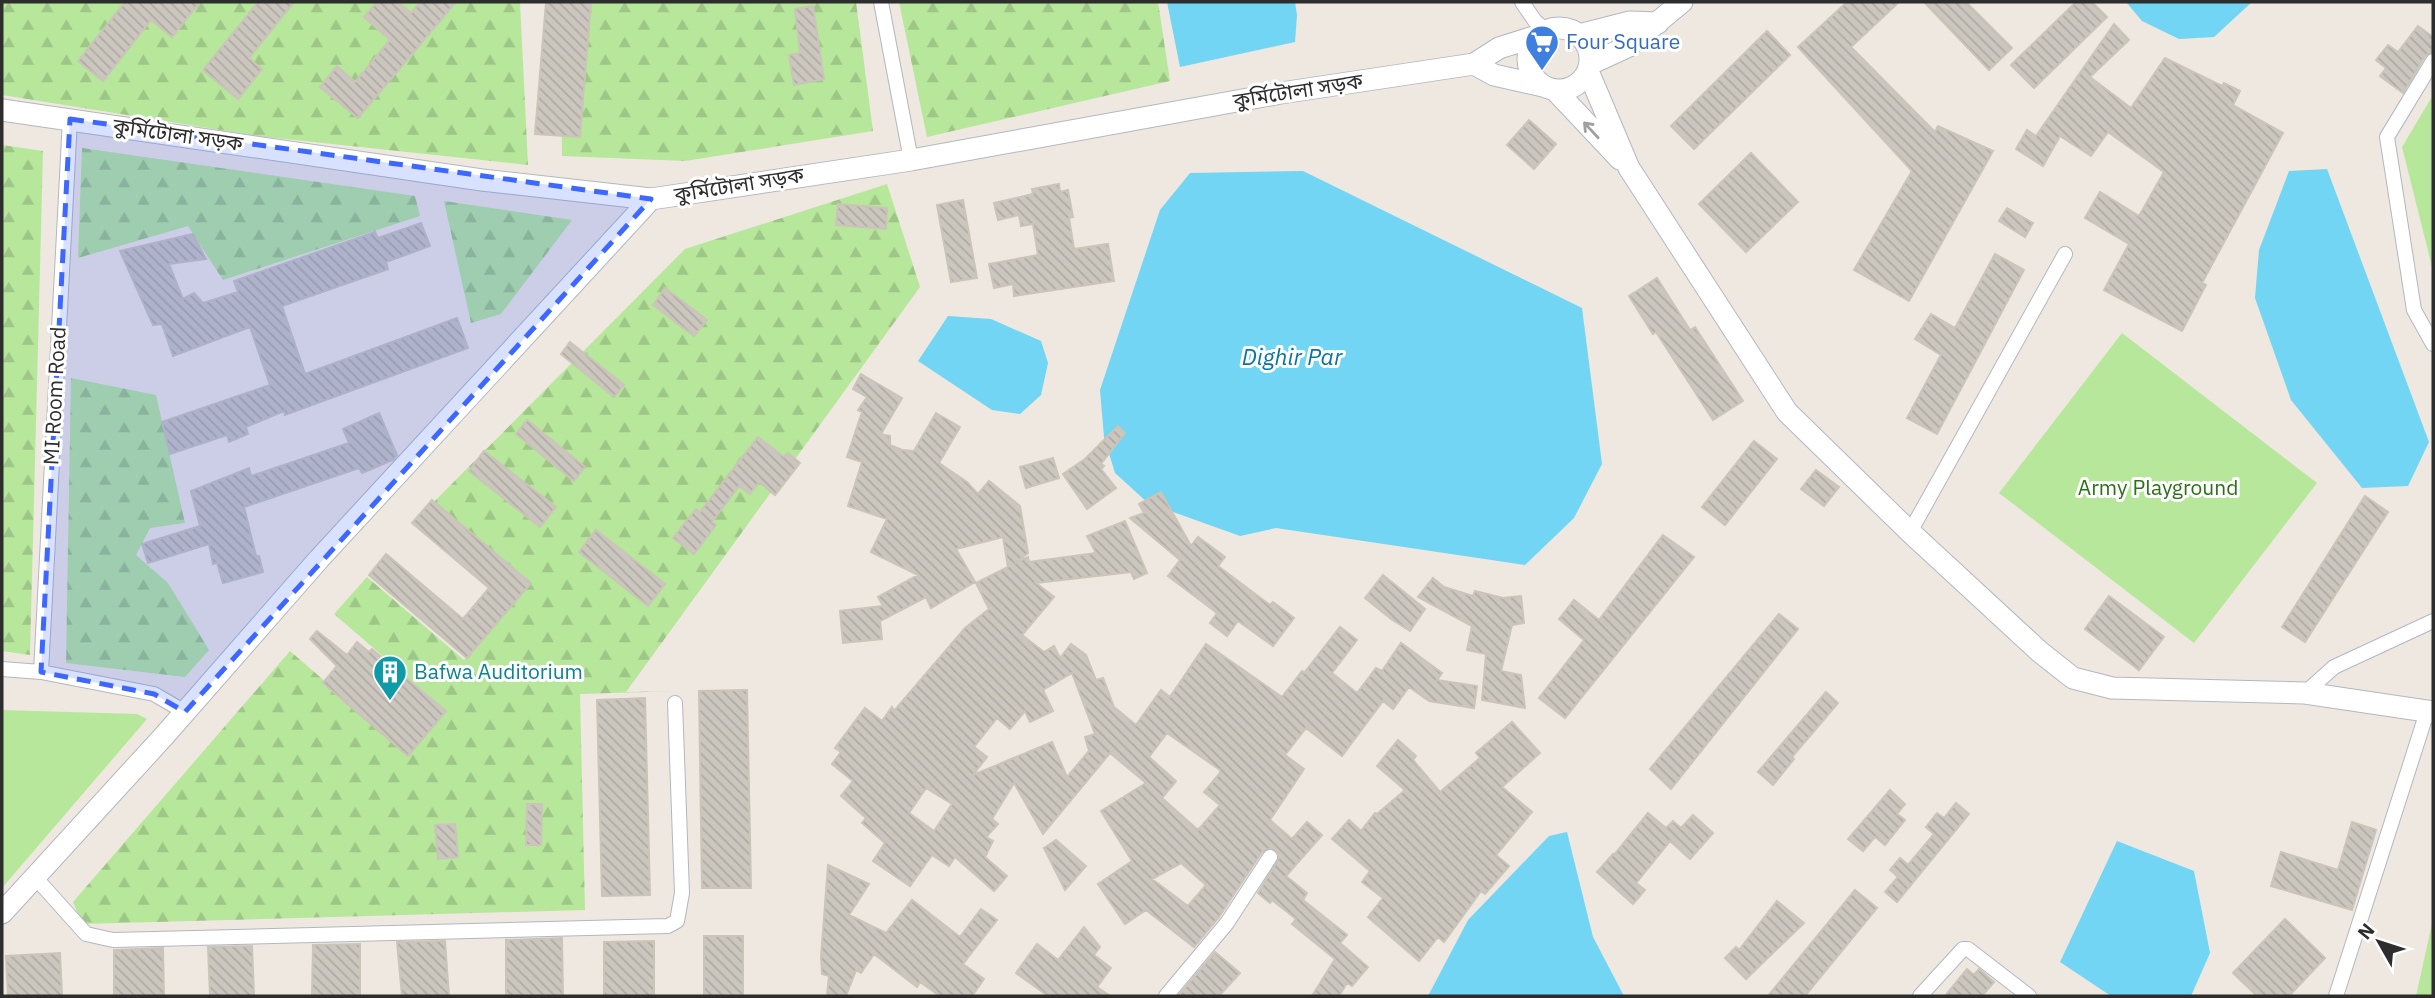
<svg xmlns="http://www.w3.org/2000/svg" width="2435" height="998" viewBox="0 0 2435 998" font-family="'IBM Plex Sans','Noto Sans Bengali',sans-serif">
<defs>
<pattern id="forest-firs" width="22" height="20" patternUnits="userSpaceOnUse" patternTransform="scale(1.75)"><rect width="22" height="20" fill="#b7e79b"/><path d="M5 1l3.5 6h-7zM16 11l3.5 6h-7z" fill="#9ec686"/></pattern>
<pattern id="building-back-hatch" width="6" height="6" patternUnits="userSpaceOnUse" patternTransform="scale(1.75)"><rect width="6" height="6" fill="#cbc6be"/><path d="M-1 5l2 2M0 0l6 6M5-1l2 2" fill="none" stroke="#afaaa4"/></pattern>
</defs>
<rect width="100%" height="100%" fill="#efe8e0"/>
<path fill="#b7e79b" d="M2433,95v176l-31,-124z
M2122,333l195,150 -123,160 -195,-150z
M2,710l135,4 10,5 -145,169z
M2433,919v77h-17z"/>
<path fill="url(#forest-firs)" d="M2,2h518l8,163 -271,-29 -255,-41z
M560,2h296l17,129 -188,30 -123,-5z
M899,2h259l12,79 -243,56z
M2,145l41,6 -13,504 -28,-4z
M82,148l333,48 5,20 -197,64 -35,-54 -110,32z
M887,184l33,103 -294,405 53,-1 -99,3 5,216 -503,14 -9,-22 217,-251 116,100 37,-43 -109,-94 33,-37 97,83 45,-52 -91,-90 267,-269z
M444,201l128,19 -71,94 -30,9z
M71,378l85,17 29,128 -35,5 -14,27 32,28 41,67 -24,27 -119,-14z"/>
<path fill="#71d5f3" d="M1167,2h128l2,13 -2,27 -115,25z
M2126,2h126l-38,35 -35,2 -37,-18z
M2327,169l102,273 -21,44 -46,2 -71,-88 -36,-102 4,-48 30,-79z
M1303,171l279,137 20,156 -28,54 -49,47 -249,-37 -36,8 -92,-33 -33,-30 -11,-36 -4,-47 60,-180 30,-37z
M948,316l43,3 50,22 7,22 -7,32 -21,19 -28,-4 -74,-49z
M1567,832l26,105 31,59h-196l40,-76 81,-84z
M2117,841l77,30 16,82 -19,43h-80l-51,-34z"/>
<path fill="url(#building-back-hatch)" stroke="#cbc4b9" stroke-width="2" fill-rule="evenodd" d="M125,2h75l-28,35 -21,-17 -48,61 -25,-20z
M258,2h36l-45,56 13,11 -24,30 -35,-29z
M377,2h21l13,11 9,-11h36l-98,116 -38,-31 17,-21 18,16 35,-42 -26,-23z
M546,2h45l-11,135 -45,-3z
M1847,2h52l-48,45 84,85 3,-6 55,25 -84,150 -55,-31 58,-99 -114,-124z
M1924,2h42l46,46 -23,22z
M2076,2h16l15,15 -73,71 -23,-23z
M813,6l11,73 -30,6 -5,-30 11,-2 -5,-44z
M2114,24l15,16 -39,37 41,31 34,-50 57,28 2,-3 16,8 -7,14 50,28 -81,150 4,2 -24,46 -78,-41 25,-46 -44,-26 15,-26 39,24 25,-44 -56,-40 -17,24 -31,-20 -17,30 -27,-17 11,-19 9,6z
M2418,26l15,11v14l-8,5 -22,37 -23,-17 6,-8 -10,-8 12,-15 10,7z
M1767,31l23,24 -96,94 -23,-23z
M1529,120l27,24 -22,25 -27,-24z
M1751,153l47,49 -52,50 -47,-48z
M1059,184l1,8 8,-2 5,27 -4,1 5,31 34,-5 6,37 -100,15 -1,-12 -19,4 -5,-24 49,-9 -5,-31 -12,2 -2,-11 -21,5 -4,-17 39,-9 -1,-5z
M963,200l14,78 -26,4 -14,-77z
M838,204l49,4 -1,21 -50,-4z
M2007,208l26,15 -8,14 -26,-16z
M421,223l9,23 -44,16 2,7 -106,37 23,68 152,-56 11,30 -183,67 -1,-4 -38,16 2,7 -19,8 -2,-7 -57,19 -8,-32 108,-37 -20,-58 -77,29 -11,-32 -9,1 -33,-74 73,-17 13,25 -37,5 14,35 11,-6 9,10 35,-11 -4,-11 141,-49 3,6z
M1995,254l29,16 -87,164 -30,-16 34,-63 -26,-16 16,-25 24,14z
M1657,278l33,52 5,-3 48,74 -30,19 -57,-88 -3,2 -24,-38z
M665,288l42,32 -13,16 -41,-31z
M570,342l54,43 -10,12 -53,-43z
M861,374l41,24 -21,36 9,2v9l12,5 12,1 22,-38 24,14 -21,36 28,19 11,12 11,-13 31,25 8,47 -13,10 13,-6 1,5 67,-9 -9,-17 38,-15 22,52 -13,6 -3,-7 -95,11 18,14 -32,38 22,17 10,-6 6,12 11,-14 15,11 10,25 7,-2 11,29 22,18 25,-35 9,7 36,-53 76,53 20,-26 2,2 36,-46 17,13 -25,33 25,20 19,-25 6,3 19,-28 41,30 -5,7 40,6 -3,22 -45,-7 -20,-14 -16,22 -10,-8 -41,55 -36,-28 -21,27 19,14 -34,51 22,19 15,-17 15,13 -36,41 21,17 -4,7 44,35 -7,8 28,24 -16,19 -5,-3 -8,13h-27l23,-37 -43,-35 4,-5 -24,-19 -2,3 -12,-10 21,-35 -1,-6 -7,-4 -9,4 -43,65 -25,30 -48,-37 -21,14 -27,-40 34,-23 -31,-50 45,-28 -36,-30 -67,81 -29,-51 -22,36 6,5 -12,13 7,4 -8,16 22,19 -13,15 -39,-34 -6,9 -17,-11 -22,31 -37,-25 12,-18 -23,-20 4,-5 -25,-22 12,-15 -21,-17 9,-12 -6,-4 30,-40 17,13 10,-14 2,4 71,-83 24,-19 -13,-26 32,-16 -5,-30 -47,12 19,33 -44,26 -5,-11 -46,24 2,18 -39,4 -3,-32 43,-5 -5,-9 40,-22 -47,-23 16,-33 -39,-13 14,-44 -15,-5 15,-45 -4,-2 9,-13 -14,-8zM1072,673l23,61 -10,3 4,14 -22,26 -15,-35 -79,33 14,-18 -13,-10 23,-29 13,11 15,-18 5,11 23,-11 -10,-21zM1167,733l53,37v3l-16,19 16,13 -22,25 -36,-32 14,-17 -27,-24zM926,788l26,16 -18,27 -25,-18zM1181,863l25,22 -18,21 -36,-27z
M379,413l18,42 -4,5 -31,13 -3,-5 -115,39 12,49h3l4,16 -40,11 -6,-20 -4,1 -4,-20 -61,19 -6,-19 58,-18 -9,-35 58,-23 2,8 98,-33 -6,-14z
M527,420l58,47 -11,14 -58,-47z
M1118,426l7,7 -24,31 3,2 -3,3 15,19 -29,21 -24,-35 22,-15z
M758,437l26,20 4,-4 12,10 -25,32 -16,-13 -9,12 -11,-8 -27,36 4,3 -22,29 -21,-16 23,-29 4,3z
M1754,441l23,18 -52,66 -23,-18z
M484,451l72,56 -16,20 -71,-56z
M1053,458l6,20 -33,10 -6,-21z
M1816,470l23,17 -15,19 -23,-17z
M1161,492l30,54 7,-9 27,20 -7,9 52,39 3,-3 21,16 -21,28 -35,-25 -11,15 -17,-13 7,-10 -49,-37 12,-16 -50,-42 14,-5 -5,-9z
M2365,496l23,16 -83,130 -23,-15z
M432,500l99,83 -64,75 -98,-83 17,-21 77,65 26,-31 -77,-65z
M596,530l69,54 -17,22 -69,-54z
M1663,535l31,22 -129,161 -26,-20 45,-58 -25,-21 15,-19 25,20z
M1383,575l42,34 -15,22 -19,-12 -26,-21z
M1433,578l11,9 29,9 2,-5 28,7 18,-2 3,27 -12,2 -11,46 20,4 4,33 -43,-8 4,-46 -19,-4 5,-24 -54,-29z
M2109,596l55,41 -25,33 -54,-41z
M1779,614l19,15 -127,160 -21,-20z
M317,631l30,24 10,-13 12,10 3,-3 74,62 -38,45 -85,-73 14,-17 -27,-27z
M747,690l4,198h-49l-3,-197z
M1826,692l12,11 -46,54 2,2 -21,26 -15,-13z
M645,698l5,197 -48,1 -5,-196z
M1512,722l28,31 -38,34 30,25 -36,43 13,11 -24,28 -4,-3 -37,51 -6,-5 -19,24 -51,-44 15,-19 -21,-16 8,-11 -38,-32 17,-19 12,11 14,-18 2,1 28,-24 -28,-24 21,-26 18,16 -3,4 27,32 40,-34 -4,-5z
M1890,790l15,14 -8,10 8,6 -20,25 -10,-8 -12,14 -15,-12z
M1956,803l13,11 -72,88 -12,-10 13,-15 -8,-7 10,-12 8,7 26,-31 -8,-7 11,-14 7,5z
M527,804h15l-1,41h-15z
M1648,813l18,15 7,-7 8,7 12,-13 20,18 -23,26 -20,-18 -34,42 9,7 -12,14 -36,-32 16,-18 1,1z
M2352,822l24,8 -24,80 -81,-24 10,-34 57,18z
M455,824l3,33 -20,2 -3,-34z
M1056,840l30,26 -21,24 -21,-42z
M828,865l41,19 -20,31 37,18 26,-33 48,37 21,-28 16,11 -34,44 21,15 -12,17h-32l-20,-14 -3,5 -43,-33 -13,19 -5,-3 -10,26h-19l2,-20 -7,-2 -1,-17z
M1855,890l22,18 -72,88h-37z
M1777,901l27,22 -58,56 -21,-21 11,-11 3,3z
M2285,919l40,39 -36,38h-32l-24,-23z
M1084,927l16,20 -6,8 17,13 -14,19 13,9h-62l-32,-23 21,-29 21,16z
M704,936h39v60h-39z
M562,938l1,58h-57v-56z
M445,941l4,55h-47l-5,-54z
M654,941v55h-50v-54z
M360,944v52h-48l1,-51z
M252,946l2,50h-44l-2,-49z
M163,948l1,48h-50v-46z
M1215,952l25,21 -21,23h-41z
M60,953l2,43h-54l-2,-40z
M1967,969l7,6 5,-6 15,13 -12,14h-37z"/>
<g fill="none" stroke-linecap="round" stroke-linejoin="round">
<g stroke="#b3b7c1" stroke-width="16">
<path id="street" d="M881,2l30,158
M1522,2l13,19 11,10
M2433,61l-46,76 27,173 19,34
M1910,532l155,-278
M2,669l39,3 113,22 31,18
M41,672l29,-553
M2305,693l29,-26 99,-46
M34,876l52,58 27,6 555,-14 9,-5 5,-28 -7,-190
M1166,996l61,-73 43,-66
M1920,996l43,-47h5l61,47
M2336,996l91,-284"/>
</g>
<g stroke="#b3b7c1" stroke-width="23">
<path id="secondary" d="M1528 59a31 31 0 1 1 62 0a31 31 0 1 1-62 0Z
M1579,35l51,-13 28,1
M1474,64l20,11 49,11
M1590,64l39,-18 53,-44
M1588,71l41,97 158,244 123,120 130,120 33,26 39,10 193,5 128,19
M1555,90l65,69
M2,110l480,70 169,19 260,-39 370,-67 193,-29 25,-16 41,-13
M2,913l162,-177 155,-177 332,-360"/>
</g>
<use href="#street" stroke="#fff" stroke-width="14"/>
<use href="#secondary" stroke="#fff" stroke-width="21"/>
</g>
<defs><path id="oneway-shaft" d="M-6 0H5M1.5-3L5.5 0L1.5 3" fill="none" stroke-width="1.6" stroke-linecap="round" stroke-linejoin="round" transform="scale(1.75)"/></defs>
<use stroke="#a0a0a0" href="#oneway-shaft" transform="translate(1591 130) rotate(-133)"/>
<path fill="#3d67ff" fill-opacity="0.2" stroke="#3d67ff" stroke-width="5" stroke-dasharray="14 9" stroke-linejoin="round" d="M70,119l581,80 -466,513 -31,-18 -113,-22z"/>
<defs>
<g id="supermarket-pin" transform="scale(1.75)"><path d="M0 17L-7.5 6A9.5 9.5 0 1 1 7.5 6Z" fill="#3f7fe0" stroke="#fff"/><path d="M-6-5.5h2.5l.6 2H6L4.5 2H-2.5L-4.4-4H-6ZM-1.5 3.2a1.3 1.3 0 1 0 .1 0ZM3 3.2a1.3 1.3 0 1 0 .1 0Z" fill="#fff"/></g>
<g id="building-pin" transform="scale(1.75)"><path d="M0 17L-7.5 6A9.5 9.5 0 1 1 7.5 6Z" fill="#0f9aa8" stroke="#fff"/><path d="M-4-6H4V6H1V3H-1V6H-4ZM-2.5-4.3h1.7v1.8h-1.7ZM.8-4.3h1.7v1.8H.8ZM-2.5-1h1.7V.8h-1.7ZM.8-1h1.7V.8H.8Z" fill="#fff"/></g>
</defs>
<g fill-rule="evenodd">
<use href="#supermarket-pin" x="1542" y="42"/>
<use href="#building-pin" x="390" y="672"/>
</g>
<g text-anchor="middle" stroke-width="6" stroke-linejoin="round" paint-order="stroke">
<g font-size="21" fill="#366cbe" stroke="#fff" text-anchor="start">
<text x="1566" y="49">Four Square</text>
</g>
<g font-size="21" fill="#2d2d2d" stroke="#fff">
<text transform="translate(1298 91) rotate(-9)" y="7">কুর্মিটোলা সড়ক</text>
<text transform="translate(178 135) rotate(8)" y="7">কুর্মিটোলা সড়ক</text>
<text transform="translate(739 185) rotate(-9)" y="7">কুর্মিটোলা সড়ক</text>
<text transform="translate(55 396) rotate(-87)" y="7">MI Room Road</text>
</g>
<g font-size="21" fill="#2d7018" stroke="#fff">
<text x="2158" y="495">Army Playground</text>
</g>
<g font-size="21" fill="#0d838f" stroke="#fff" text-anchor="start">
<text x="414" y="679">Bafwa Auditorium</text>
</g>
<g font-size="23" font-style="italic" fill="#0975a6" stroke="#fff">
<text x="1292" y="365">Dighir Par</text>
</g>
</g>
<rect width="2435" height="998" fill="none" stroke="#2d2d2d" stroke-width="7"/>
<g transform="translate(2379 942) rotate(309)" stroke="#ffffff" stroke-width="5" paint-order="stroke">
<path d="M0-5L12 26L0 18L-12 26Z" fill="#2d2d2d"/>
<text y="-10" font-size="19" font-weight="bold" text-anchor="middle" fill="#2d2d2d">N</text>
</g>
</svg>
